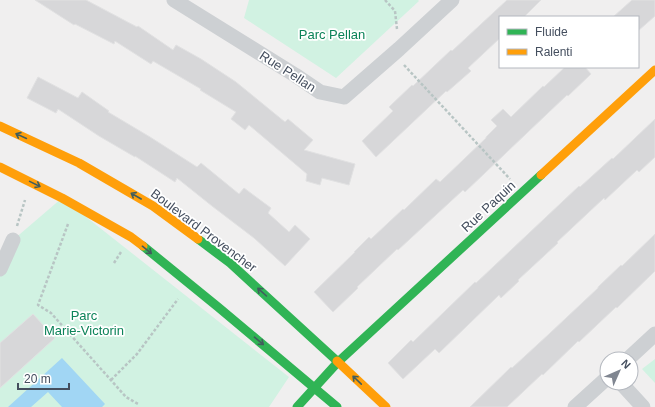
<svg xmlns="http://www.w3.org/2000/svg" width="655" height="407" viewBox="0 0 655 407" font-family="Arial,sans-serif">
<rect width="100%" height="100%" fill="#f0efef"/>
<path fill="#d1f2e2" d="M249,0h169l1,1 -83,77 -92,-60z
M62,198l227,179 -20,30h-269v-138l13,-29z
M655,359v24l-13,-14z"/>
<path fill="#a1d6f4" d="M62,358l43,46 -3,3h-40l-14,-15 -17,15h-23z"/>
<path fill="#d7d7d9" stroke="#e1e1e2" d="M35,0h51l51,27 1,-1 35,24 3,-5 25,14 35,23 49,40 3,-3 25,21 -9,10 51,14 -6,21 -27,-7 -2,7 -14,-4 1,-7 -58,-49 -4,5 -14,-11 5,-7 -36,-22 1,-1 -48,-28 -2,3 -36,-23 -1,3 -39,-20 -1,1z
M507,0h34l-17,17h-24v21l-32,30 3,3 -24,21 -1,-1 -70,66 -14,-16 31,-30 -4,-4 23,-22 1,1 38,-36 1,1z
M632,0h23v16l-17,15v-14h-25z
M565,67h20l6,7 -23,22 -1,-1 -102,97 -2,-2 -65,60 -1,-1 -40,38 1,1 -25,24 -19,-20 41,-40h-1l15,-15 2,2 32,-30 1,1 32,-31 4,3 46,-44v-1l11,-11 -6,-6 12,-11 8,8 32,-31 1,1z
M38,77l40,21 4,-6 27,19 -1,1 42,25 47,30 4,-4 38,31 5,-6 27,20 -3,5 21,19 6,-7 15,14 -25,27 -31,-28 -42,-32 -35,-28 -2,4 -40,-26v1l-36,-21 -41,-27 -2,4 -29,-15z
M655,119v38l-16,15 -2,-2 -32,30 -1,-2 -47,44 1,1 -40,37 1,1 -18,17 -2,-3 -60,58 -4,-4 -32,30 -15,-16 23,-23 2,2 62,-60 1,1 103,-97 1,1 32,-29 1,1z
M655,234v37l-38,37 -1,-1 -37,35 -1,-1 -35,34 -1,-1 -35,33h-37l41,-40 1,1 37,-34 49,-46v-1l23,-22 1,1z
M33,314l22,24 -55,50v-45z"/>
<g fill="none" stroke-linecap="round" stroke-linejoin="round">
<path stroke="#b8c5c4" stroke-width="2.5" stroke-dasharray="3 2" stroke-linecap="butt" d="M385,0l10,11 2,18
M404,65l106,114
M68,224l-30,81 13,8 75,84 12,7
M17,226l8,-26
M114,263l7,-11
M111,380l26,-26 41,-55"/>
<path stroke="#cdd0d3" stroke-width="15" d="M174,0l121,75 25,17 24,5 55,-48 53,-49
M0,269l13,-29
M628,359l27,-25
M621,383l22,24
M575,407l32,-29"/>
<path stroke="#30b455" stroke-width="9" d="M198,239l32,24 107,98
M143,246l75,61 119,100
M297,407l41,-45 203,-187"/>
<path stroke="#ff9f0a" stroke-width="9" d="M0,126l79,37 74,43 45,33
M0,167l62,31 69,39 12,9
M541,175l114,-105
M337,361l49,46"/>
</g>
<defs><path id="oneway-shaft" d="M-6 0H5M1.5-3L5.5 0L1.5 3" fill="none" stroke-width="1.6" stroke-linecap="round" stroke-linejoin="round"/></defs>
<g stroke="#415d5d">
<use href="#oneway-shaft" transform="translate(21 136) rotate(-155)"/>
<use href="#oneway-shaft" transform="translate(35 184) rotate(26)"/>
<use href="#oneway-shaft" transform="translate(136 196) rotate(-150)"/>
<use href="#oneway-shaft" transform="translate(147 250) rotate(39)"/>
<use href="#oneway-shaft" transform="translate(262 292) rotate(-138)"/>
<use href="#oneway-shaft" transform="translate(259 341) rotate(40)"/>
<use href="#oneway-shaft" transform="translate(357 380) rotate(-136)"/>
</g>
<g text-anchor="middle" stroke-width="3.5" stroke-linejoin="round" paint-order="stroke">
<g font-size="13" fill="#0c8359" stroke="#fff">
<text x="332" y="39">Parc Pellan</text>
<text x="84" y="320">Parc<tspan x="84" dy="15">Marie-Victorin</tspan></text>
</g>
<g font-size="13" fill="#444e5e" stroke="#fff">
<text transform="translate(288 71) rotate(33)" y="5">Rue Pellan</text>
<text transform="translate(488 206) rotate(-43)" y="5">Rue Paquin</text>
<text transform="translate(204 230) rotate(37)" y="5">Boulevard Provencher</text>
</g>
</g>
<rect x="499" y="16" width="140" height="52" fill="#ffffff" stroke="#b4b8bf"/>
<rect x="507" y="29" width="20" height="6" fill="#30b455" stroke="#b4b8bf"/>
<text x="535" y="36" font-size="12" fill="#444e5e">Fluide</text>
<rect x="507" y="49" width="20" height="6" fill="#ff9f0a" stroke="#b4b8bf"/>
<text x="535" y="56" font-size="12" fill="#444e5e">Ralenti</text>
<g transform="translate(619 371) rotate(45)"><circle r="19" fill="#ffffff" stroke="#b4b8bf"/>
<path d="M0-3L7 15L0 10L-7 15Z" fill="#808691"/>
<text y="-6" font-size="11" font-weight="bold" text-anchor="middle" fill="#444e5e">N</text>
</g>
<path d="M18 383v6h51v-6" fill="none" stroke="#444e5e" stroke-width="2"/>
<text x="24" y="383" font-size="12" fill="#444e5e" stroke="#ffffff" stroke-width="3" paint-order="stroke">20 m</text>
</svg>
